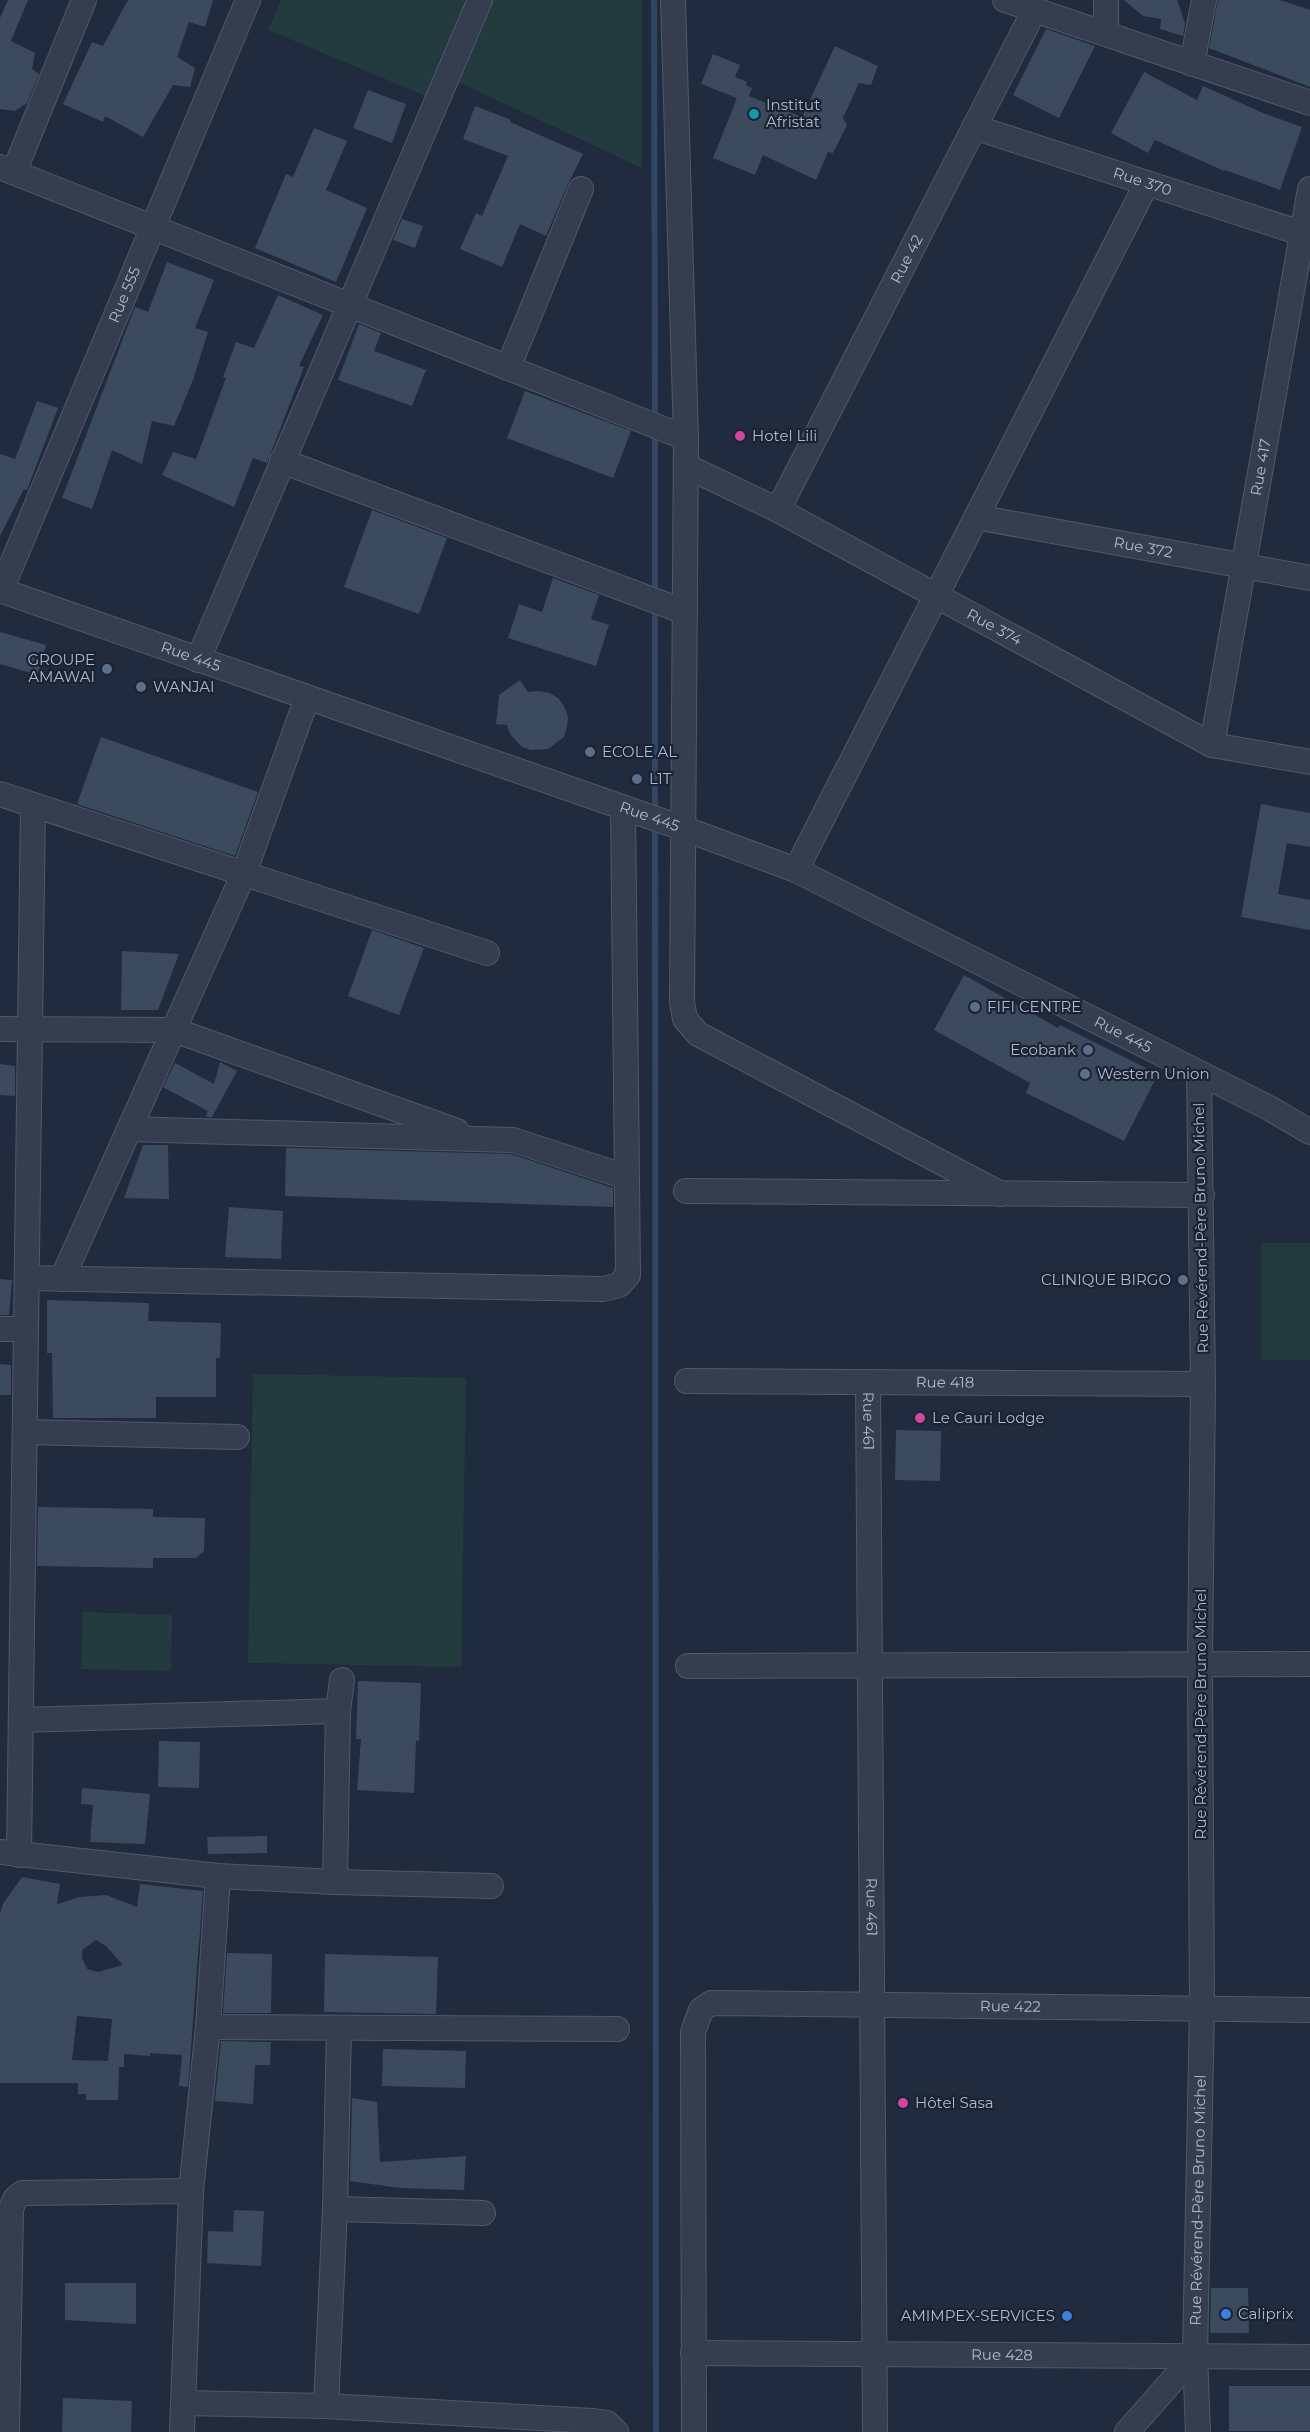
<svg xmlns="http://www.w3.org/2000/svg" width="1310" height="2432" viewBox="0 0 1310 2432" font-family="Montserrat,sans-serif">
<rect width="100%" height="100%" fill="#202c3e"/>
<path fill="#233b3f" d="M281,0h186l-41,96 -158,-66z
M490,0h152v168l-188,-88z
M1261,1243h49v117h-49z
M253,1374l213,4 -5,289 -213,-4z
M83,1612l89,3 -1,56 -90,-2z"/>
<g fill="none" stroke-linecap="round" stroke-linejoin="round">
<path stroke="#314565" stroke-width="6" d="M654,0l1,418
M655,432v163
M655,606v205
M655,825l1,1607"/>
</g>
<path fill="#3c4a5e" fill-rule="evenodd" d="M8,0h20l-17,41 24,12 -3,16 7,5 -12,29 -12,8 -15,-2v-91z
M128,0h85l-8,27 -16,-5 -12,35 18,11 -5,19 -17,-2 -30,52 -38,-21 -2,6 -40,-18 29,-62 11,4z
M1124,0h53l8,23 -2,13 -23,-7 1,-10 -18,-3z
M1218,0h62l30,10v77l-101,-39z
M1046,29l49,17 -36,72 -46,-23z
M835,46l43,20 -7,19 -12,-2 -16,35 4,7 -14,28 -5,-1 -12,28 -53,-25 -8,20 -42,-17 24,-60 -36,-14 12,-30 27,11 -5,12 12,5 -1,4 6,2 -3,8 53,21z
M1144,72l53,28 6,-14 60,27 39,14 -22,63 -55,-20 -1,1 -69,-31 -7,13 -37,-20z
M368,90l38,14 -14,39 -39,-15z
M475,106l36,14 -1,2 73,32 -15,30 -22,52 -26,-12 -18,43 -42,-18 16,-36 6,3 26,-60 -45,-17z
M314,128l33,13 -21,49 41,18 -31,74 -81,-34 31,-74 7,3z
M402,219l21,7 -8,22 -22,-8z
M167,262l47,18 -19,48 13,4 -15,48 -19,46 -22,-5 -10,43 -30,-14 -20,59 -30,-11 73,-191 13,5z
M278,295l45,20 -24,51 5,1 -37,96 -14,-5 -19,49 -72,-32 11,-23 23,7 30,-81 -3,-1 13,-35 18,6z
M359,324l22,9 -7,18 52,19 -14,36 -74,-26z
M525,391l106,40 -18,47 -106,-40z
M37,401l21,7 -31,82 -3,-1 -24,47v-82l15,5z
M372,510l75,28 -28,76 -75,-27z
M553,578l46,17 -8,24 18,6 -13,41 -88,-28 11,-34 23,8z
M0,632l46,13 -8,30 -38,-11z
M520,680l8,12 10,-1 11,2 9,5 6,8 4,11 -1,10 -3,10 -16,12 -17,1 -9,-3 -12,-13 -3,-9 -11,-1 3,-29z
M101,737l157,55 -23,64 -158,-52z
M1261,804l49,9v34l-23,-4 -9,51 32,6v30l-69,-13z
M372,930l52,18 -25,67 -51,-19z
M122,951l57,3 -21,56h-37z
M964,975l94,53 2,-3 98,49 -34,67 -98,-48 4,-10 -96,-53z
M220,1062l17,9 -25,46h-6l2,-6 -45,-24 12,-24 39,21z
M0,1064l15,2v30l-15,-1z
M143,1145h25l1,54 -45,-1z
M286,1148l225,6 102,34v19l-328,-11z
M229,1207l54,4 -2,48 -56,-2z
M0,1279l12,1 -3,35h-9z
M47,1300l102,3 -1,18 73,2 -1,35h-4v39h-60v21h-103l-1,-65h-5z
M0,1364l11,1v30h-11z
M896,1430l45,1 -1,50 -45,-1z
M38,1507l115,2v8l52,1 -1,33 -8,7h-43v10l-116,-2z
M358,1681l63,2 -2,58 -3,-1 -2,53 -57,-3 4,-51h-5z
M159,1741l41,1 -1,46 -41,-1z
M82,1788l68,6 -5,50 -55,-2 3,-37 -12,-1z
M267,1836v17l-59,1 -1,-17z
M22,1877l38,7 -3,20 23,-7 26,-2 31,12 3,-23 63,7 -15,196 -9,-1 3,-31 -32,-2v3l-26,-2v13h-5l-1,33h-32v-6h-8v-11h-78v-170l3,-9zM96,1940l10,6 17,19 -25,7 -11,-3 -5,-11v-8zM77,2016l35,3 -4,42 -36,-1z
M227,1953l45,1 -1,59h-48z
M325,1954l113,3 -2,57 -112,-2z
M221,2041l50,1 -1,23h-15l-2,39 -38,-3z
M383,2049l83,2 -1,37 -83,-2z
M352,2098l25,4 3,60 86,-6 -2,34 -64,-2 -50,-7z
M234,2210l30,1 -3,55 -54,-3 1,-32 25,1z
M65,2283h71v41l-71,-4z
M1211,2288h37l1,45h-39z
M1229,2386h81v45h-81z
M63,2398l69,3 -1,31h-69z"/>
<g fill="none" stroke-linecap="round" stroke-linejoin="round">
<g stroke="#505969" stroke-width="26">
<g id="minor">
<path d="M673,0l13,438 -4,564 3,17 13,15 303,160"/>
<path d="M1005,0l305,103"/>
<path d="M1106,33v-33"/>
<path d="M1192,64l12,-64"/>
<path id="s1" d="M974,127l336,109"/>
<path d="M0,167l686,271"/>
<path d="M14,172l70,-172"/>
<path d="M508,368l73,-179"/>
<path d="M282,461l403,151"/>
<path id="s2" d="M686,466l92,44 434,235 98,17"/>
<path id="s3" d="M778,510l257,-501"/>
<path id="s4" d="M976,517l334,61"/>
<path id="s5" d="M0,590l685,239 111,41 475,239 39,23"/>
<path id="s6" d="M1,590l247,-590"/>
<path d="M198,660l282,-660"/>
<path id="s7" d="M1212,745l98,-556"/>
<path d="M0,794l487,159"/>
<path d="M796,870l351,-687"/>
<path d="M0,1029l174,1 283,101"/>
<path d="M129,1129l384,11 113,37"/>
<path d="M686,1191l516,4"/>
<path d="M27,1278l576,11 16,-4 9,-10 -5,-468"/>
<path d="M62,1279l182,-406 63,-175"/>
<path d="M0,1329h26"/>
<path id="s8" d="M687,1381l516,3"/>
<path id="s9" d="M868,1382l7,1050"/>
<path d="M25,1432l212,5"/>
<path d="M688,1666l622,-2"/>
<path d="M21,1720l317,-9"/>
<path d="M0,1852l218,24 117,6 156,4"/>
<path d="M19,1855l14,-1050"/>
<path d="M335,1882l3,-171 4,-31"/>
<path d="M208,2027l409,2"/>
<path d="M335,2209l148,4"/>
<path id="s10" d="M693,2353l617,4"/>
<path d="M184,2403l142,3 267,15 14,2 9,9"/>
<path d="M326,2406l9,-197 4,-181"/>
<path d="M7,2432l4,-223 4,-10 7,-6 169,-2"/>
<path d="M182,2432l9,-241 17,-164 10,-151"/>
<path id="s11" d="M694,2432l-1,-400 8,-22 10,-7 599,7"/>
<path d="M1127,2432l68,-77"/>
<path id="s12" d="M1198,2432l-3,-77 7,-347 -2,-343 3,-281 -4,-311"/>
</g>
</g>
<use href="#minor" stroke="#353e4e" stroke-width="24"/>
</g>
<circle fill="#0f9aa8" stroke="#1a2333" stroke-width="2" cx="754" cy="114" r="6"/>
<g fill="#d1479c" stroke="#1a2333" stroke-width="2">
<circle cx="740" cy="436" r="6"/>
<circle cx="920" cy="1418" r="6"/>
<circle cx="903" cy="2103" r="6"/>
</g>
<g fill="#5c6f8a" stroke="#1a2333" stroke-width="2">
<circle cx="107" cy="669" r="6"/>
<circle cx="141" cy="687" r="6"/>
<circle cx="590" cy="752" r="6"/>
<circle cx="637" cy="779" r="6"/>
<circle cx="975" cy="1007" r="6"/>
<circle cx="1088" cy="1050" r="6"/>
<circle cx="1085" cy="1074" r="6"/>
<circle cx="1183" cy="1280" r="6"/>
</g>
<g fill="#3f7fe0" stroke="#1a2333" stroke-width="2">
<circle cx="1226" cy="2314" r="6"/>
<circle cx="1067" cy="2316" r="6"/>
</g>
<g text-anchor="middle" stroke-width="4.5" stroke-linejoin="round" paint-order="stroke">
<g font-size="15" fill="#b0b9ca" stroke="#1a2333" text-anchor="start">
<text x="766" y="110">Institut<tspan x="766" dy="17">Afristat</tspan></text>
<text x="752" y="441">Hotel Lili</text>
<text x="95" y="665" text-anchor="end">GROUPE<tspan x="95" dy="17">AMAWAI</tspan></text>
<text x="153" y="692">WANJAI</text>
<text x="602" y="757">ECOLE AL</text>
<text x="649" y="784">L1T</text>
<text x="987" y="1012">FIFI CENTRE</text>
<text x="1076" y="1055" text-anchor="end">Ecobank</text>
<text x="1097" y="1079">Western Union</text>
<text x="1171" y="1285" text-anchor="end">CLINIQUE BIRGO</text>
<text x="932" y="1423">Le Cauri Lodge</text>
<text x="915" y="2108">Hôtel Sasa</text>
<text x="1238" y="2319">Caliprix</text>
<text x="1055" y="2321" text-anchor="end">AMIMPEX-SERVICES</text>
</g>
<g font-size="15" fill="#b0b9ca" stroke="#1a2333">
<text dy="5" stroke="none"><textPath href="#s1" startOffset="177">Rue 370</textPath></text>
<text dy="5" stroke="none"><textPath href="#s3" startOffset="282">Rue 42</textPath></text>
<text dy="5" stroke="none"><textPath href="#s6" startOffset="320">Rue 555</textPath></text>
<text dy="5" stroke="none"><textPath href="#s7" startOffset="282">Rue 417</textPath></text>
<text dy="5" stroke="none"><textPath href="#s4" startOffset="170">Rue 372</textPath></text>
<text dy="5" stroke="none"><textPath href="#s2" startOffset="348">Rue 374</textPath></text>
<text dy="5" stroke="none"><textPath href="#s5" startOffset="202">Rue 445</textPath></text>
<text dy="5" stroke="none"><textPath href="#s5" startOffset="688">Rue 445</textPath></text>
<text dy="5" stroke="none"><textPath href="#s5" startOffset="1210">Rue 445</textPath></text>
<text transform="translate(1201 1228) rotate(-91)" y="5">Rue Révérend-Père Bruno Michel</text>
<text dy="5" stroke="none"><textPath href="#s8" startOffset="258">Rue 418</textPath></text>
<text dy="5" stroke="none"><textPath href="#s9" startOffset="39">Rue 461</textPath></text>
<text transform="translate(1201 1714) rotate(-90)" y="5">Rue Révérend-Père Bruno Michel</text>
<text dy="5" stroke="none"><textPath href="#s9" startOffset="525">Rue 461</textPath></text>
<text dy="5" stroke="none"><textPath href="#s11" startOffset="735">Rue 422</textPath></text>
<text dy="5" stroke="none"><textPath href="#s12" startOffset="232">Rue Révérend-Père Bruno Michel</textPath></text>
<text dy="5" stroke="none"><textPath href="#s10" startOffset="309">Rue 428</textPath></text>
</g>
</g>
</svg>
